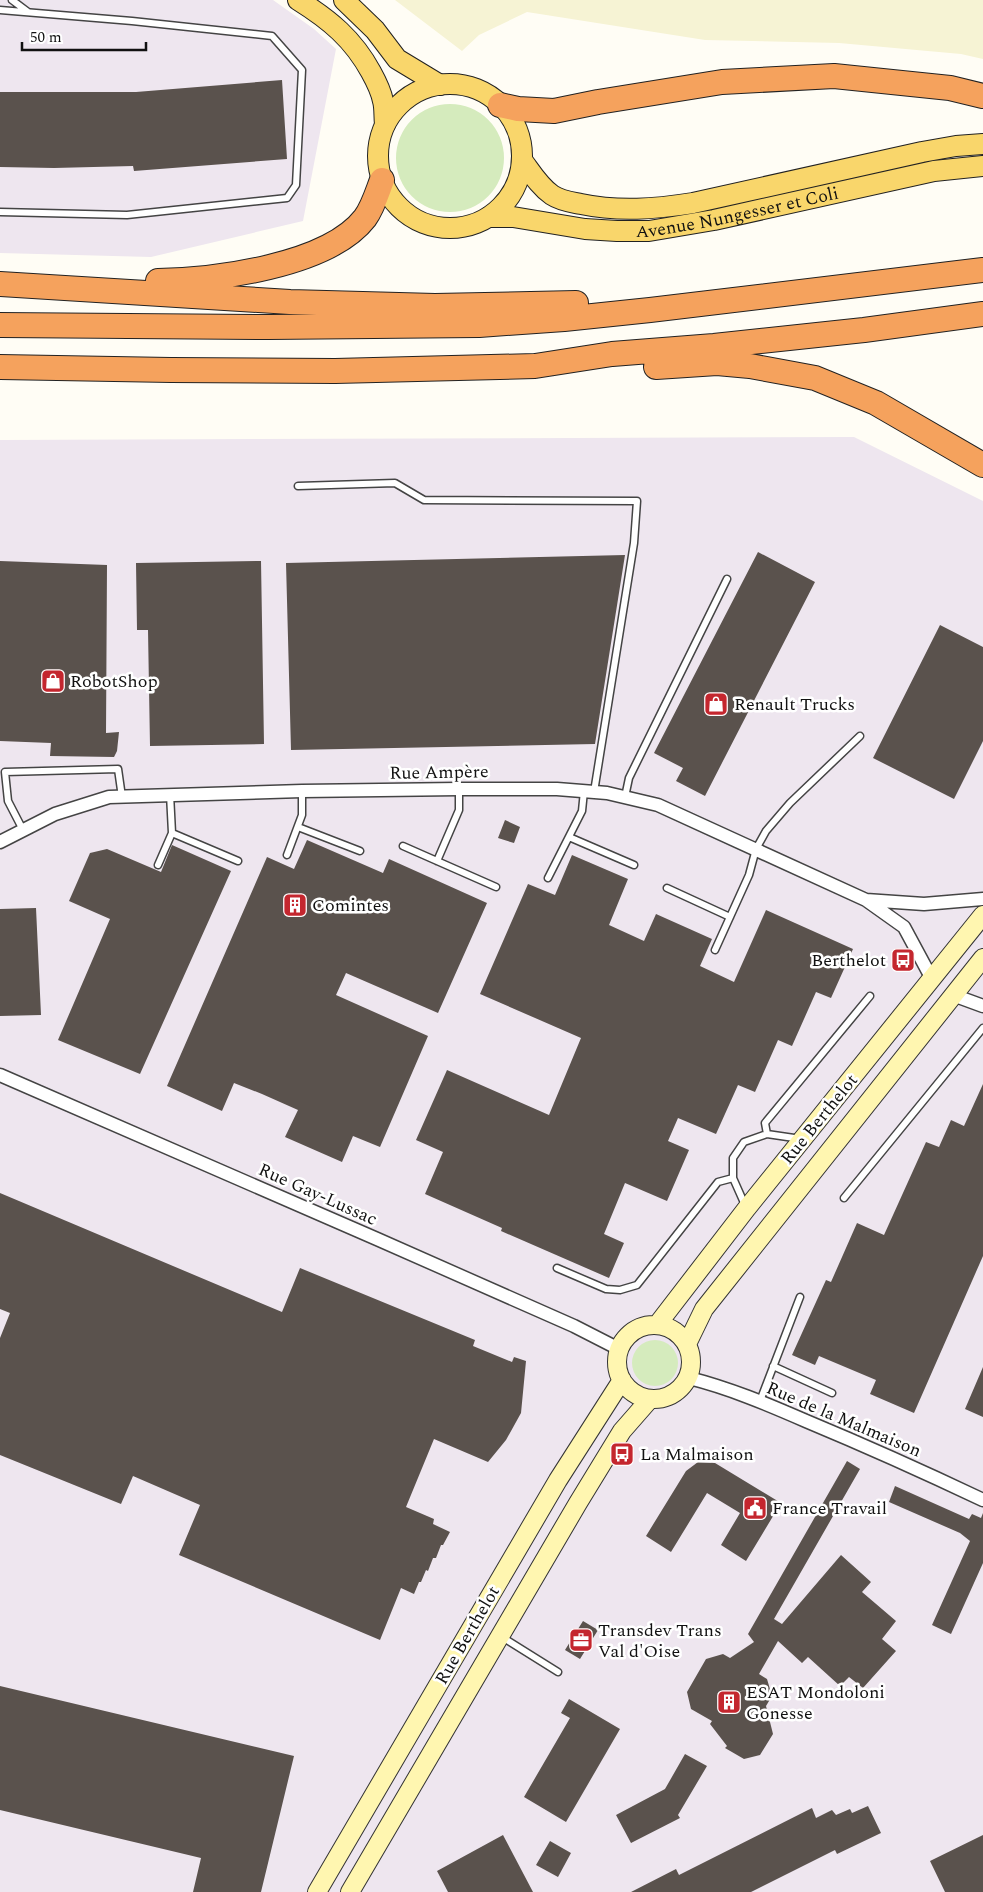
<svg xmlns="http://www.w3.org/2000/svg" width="983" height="1892" viewBox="0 0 983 1892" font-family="Spectral,serif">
<rect width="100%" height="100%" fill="#fffdf5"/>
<path fill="#eee6ef" d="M0,0h273l41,29 22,20 -33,172 -152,36 -151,-4z
M854,437l129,64v1391h-983v-1452z"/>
<path fill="#f6f3d4" d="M395,0h588v59l-22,-5 -122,-11 -134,-3 -178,-28 -48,23 -17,16z"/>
<path fill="#d5ebbd" d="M396 158a54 54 0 1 1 108 0a54 54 0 1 1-108 0Z
M632 1363a23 23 0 1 1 46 0a23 23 0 1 1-46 0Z"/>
<path fill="#5a524d" d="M282,80l5,79 -153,12 -1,-5 -79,2 -54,-1v-75h136z
M758,552l57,30 -110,214 -29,-15 7,-13 -29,-15z
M625,555l-30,189 -304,6 -5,-187z
M0,561l107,4 -1,168 13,-1 -2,19 -3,6 -64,-1 1,-13 -51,-2z
M261,561l3,183 -114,2 -2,-116h-11l-1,-67z
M940,625l43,22v94l-29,58 -81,-41z
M505,820l15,7 -6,16 -16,-5z
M307,840l76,33 6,-14 98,44 -49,110 -92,-40 -10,22 92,41 -48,111 -27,-11 -11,26 -57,-25 13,-27 -36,-16 -28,-11 -12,28 -55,-25 100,-229 27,12z
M172,845l59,26 -91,203 -82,-34 52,-121 -41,-18 21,-48 17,-4 54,23z
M572,855l56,24 -19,46 35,16 12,-27 56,25 -12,27 34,16 32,-72 87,39 -22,49 -15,-6 -24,54 -14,-6 -23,52 -17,-7 -22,49 -38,-16 -10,23 21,9 -22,51 -42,-18 -21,51 20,9 -15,35 -108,-47 1,-3 -77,-34 18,-42 -27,-12 31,-70 102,45 32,-77 -101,-44 48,-110 27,11z
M36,908l5,107 -41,1v-107z
M983,1084v172l-69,157 -44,-19 6,-14 -57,-24 -4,9 -23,-10 34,-75 5,2 26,-59 27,12 42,-93 13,5 12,-27 13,6z
M0,1193l282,119 18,-44 175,72 -2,6 39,16 2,-5 12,4 -5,52 -15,27 -18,22 -54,-23 -28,68 28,12 -1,5 17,8 -7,13h-2l-5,13h-3l-5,13 -2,-1 -5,12h-2l-5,12 -13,-6 -21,52 -201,-85 21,-50 -67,-29 -12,28 -121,-49v-117l10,-25 -10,-4z
M983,1367v50l-18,-8z
M847,1461l13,8 -86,150 8,5 59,-69 30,27 -9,10 34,29 -14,18 14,12 -33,37 -14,-11 -9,9 -32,-29 -6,6 -24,-22 -19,33 8,5 5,17 -6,10 7,28 -13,21 -16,4 -19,-11 2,-2 -17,-22 2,-3 -21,-12 -4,-17 19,-33 17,-5 7,4 24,-16 -6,-8z
M698,1462l17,1 66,40 -35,58 -25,-16 19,-32 -33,-20 -36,59 -25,-16 40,-65z
M895,1486l74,33 3,-5 9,4 2,-5v50l-32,71 -19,-9 38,-84 -10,-8 -71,-31z
M583,1621l15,9 -18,29 -15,-9z
M0,1686l294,70 -33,136h-68l8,-34 -201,-48z
M569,1699l51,30 -54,93 -42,-25 46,-79 -9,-5z
M685,1754l22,12 -29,49 2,3 -49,25 -15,-28 49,-26z
M868,1806l13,27 -44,21 -2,-4 -84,42h-120l45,-23 3,6 133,-67 4,10 16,-8 4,5 14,-6 2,4z
M503,1835l30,57h-85l-11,-21z
M983,1835v57h-38l-15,-31z
M550,1841l21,12 -13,24 -22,-12z"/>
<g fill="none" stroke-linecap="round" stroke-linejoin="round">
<g stroke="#444" stroke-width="9">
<path id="lane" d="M12,0l16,12
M0,10l132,11 140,15 30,34 -6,115 -9,13 -160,17 -127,-3
M298,486l97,-3 29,17 213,1 -3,42 -40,249
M170,794l2,39 66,28
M625,797l4,-19 98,-199
M298,827l62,24
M23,830l-15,-29 -3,-29 113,-3 4,28
M569,837l65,28
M403,846l93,41
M287,855l15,-40v-24
M437,861l22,-51v-21
M158,865l14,-32
M548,878l34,-67 2,-20
M667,888l63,29
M715,950l34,-75 7,-26 10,-18 24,-28 70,-67
M767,1134l-2,-11 105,-127
M844,1198l139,-170
M745,1205l-12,-27v-20l11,-16 23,-8 34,5
M557,1268l49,21 14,1 17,-5 81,-103 15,-4
M773,1366l59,27
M760,1401l40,-104
M502,1637l56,35"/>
</g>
<g stroke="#444" stroke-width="15">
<path id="street" d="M0,842l55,-28 54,-17 193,-6 157,-2h98l50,4 51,12 208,95 38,27 28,52
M866,900l58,4 59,-5
M953,995l30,11
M0,1075l377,164 197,87 45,23
M689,1378c40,10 78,26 117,43 60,25 118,51 177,79"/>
</g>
<g stroke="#333" stroke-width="20">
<path id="secondary" d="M657,1325l90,-117 236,-293
M617 1362a37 37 0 1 1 74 0a37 37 0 1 1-74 0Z
M687,1344l17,-35 279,-351
M317,1892l241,-412 64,-100
M350,1892l228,-389 44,-72 28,-32"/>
</g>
<g stroke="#222" stroke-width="22">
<g id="primary">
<path d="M298,0c32,20 55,39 73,72 5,9 10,19 12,29 2,7 1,15 2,23"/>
<path d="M344,0l31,30 22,29 43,26"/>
<circle cx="450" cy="156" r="72"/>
<path d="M522,160c9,12 17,26 30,35 9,6 19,7 29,9 38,8 74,5 112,-1l229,-51 34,-6 27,-2"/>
<path id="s1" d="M489,217h24l72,12 32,2h32l65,-11 220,-49 49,-5"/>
</g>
</g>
<g stroke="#222" stroke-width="26">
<path id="highway" d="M500,105l18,4 36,2 44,-9 124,-20 112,-6 116,12 33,8
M158,281c57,-1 170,-15 207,-63 8,-11 12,-25 17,-38
M0,284l290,18 145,4 141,-3
M0,325l269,2 210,-2 85,-6 86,-9 333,-40
M0,367l171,3 164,1 200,-5 77,-12 102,-8 150,-16 119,-16
M656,367l61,-4 33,3 65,12 61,25 107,62"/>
</g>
<use href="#lane" stroke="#fff" stroke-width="6"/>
<use href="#street" stroke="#fff" stroke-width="12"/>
<use href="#secondary" stroke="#fff6b0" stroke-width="18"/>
<use href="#primary" stroke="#f9d66b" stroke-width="20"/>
<use href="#highway" stroke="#f5a25d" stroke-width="24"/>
</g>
<defs>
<g id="shop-square" transform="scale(1.25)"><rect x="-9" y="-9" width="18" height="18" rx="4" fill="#c4262e" stroke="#fff"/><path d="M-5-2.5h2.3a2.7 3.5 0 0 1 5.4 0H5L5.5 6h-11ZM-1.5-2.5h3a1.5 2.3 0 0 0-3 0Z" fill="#fff"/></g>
<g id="building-square" transform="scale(1.25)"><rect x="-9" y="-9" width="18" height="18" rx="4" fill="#c4262e" stroke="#fff"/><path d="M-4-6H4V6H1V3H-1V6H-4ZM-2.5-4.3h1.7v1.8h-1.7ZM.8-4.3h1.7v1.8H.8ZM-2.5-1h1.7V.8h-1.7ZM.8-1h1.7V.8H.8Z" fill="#fff"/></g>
<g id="bus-square" transform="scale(1.25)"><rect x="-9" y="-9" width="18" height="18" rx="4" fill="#c4262e" stroke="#fff"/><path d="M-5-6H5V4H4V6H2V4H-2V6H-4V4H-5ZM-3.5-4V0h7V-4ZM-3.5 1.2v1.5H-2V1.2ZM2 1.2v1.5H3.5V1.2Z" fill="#fff"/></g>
<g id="civic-square" transform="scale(1.25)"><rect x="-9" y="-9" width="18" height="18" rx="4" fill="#c4262e" stroke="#fff"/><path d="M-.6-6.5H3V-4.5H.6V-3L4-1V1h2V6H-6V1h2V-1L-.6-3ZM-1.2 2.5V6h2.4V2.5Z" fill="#fff"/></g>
<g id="office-square" transform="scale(1.25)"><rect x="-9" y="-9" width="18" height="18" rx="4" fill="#c4262e" stroke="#fff"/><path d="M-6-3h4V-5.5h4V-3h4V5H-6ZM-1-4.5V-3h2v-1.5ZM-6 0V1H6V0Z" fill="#fff"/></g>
</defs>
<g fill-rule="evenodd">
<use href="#shop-square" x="53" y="681"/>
<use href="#shop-square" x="716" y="704"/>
<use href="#building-square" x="295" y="905"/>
<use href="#bus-square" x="903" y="960"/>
<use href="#bus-square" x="622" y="1454"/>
<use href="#civic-square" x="755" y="1508"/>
<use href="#office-square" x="581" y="1640"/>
<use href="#building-square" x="729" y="1702"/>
</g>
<g text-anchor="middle" stroke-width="5" stroke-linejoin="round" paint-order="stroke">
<g font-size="18" fill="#111" stroke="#fff">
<text dy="6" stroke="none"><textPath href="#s1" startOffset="251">Avenue Nungesser et Coli</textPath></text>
<text transform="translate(439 772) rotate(-1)" y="6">Rue Ampère</text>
<text transform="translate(819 1119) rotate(-51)" y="6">Rue Berthelot</text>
<text transform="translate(318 1194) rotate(24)" y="6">Rue Gay-Lussac</text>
<text transform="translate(844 1419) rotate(23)" y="6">Rue de la Malmaison</text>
<text transform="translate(467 1635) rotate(-60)" y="6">Rue Berthelot</text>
</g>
<g font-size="18" fill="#111" stroke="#fff" text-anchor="start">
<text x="70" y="687">RobotShop</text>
<text x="734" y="710">Renault Trucks</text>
<text x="312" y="911">Comintes</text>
<text x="886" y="966" text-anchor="end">Berthelot</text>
<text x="640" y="1460">La Malmaison</text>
<text x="772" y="1514">France Travail</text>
<text x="598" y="1636">Transdev Trans<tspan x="598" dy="21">Val d'Oise</tspan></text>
<text x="746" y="1698">ESAT Mondoloni<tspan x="746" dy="21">Gonesse</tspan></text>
</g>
</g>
<path d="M22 42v8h124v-8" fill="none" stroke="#111111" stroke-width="2.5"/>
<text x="30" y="42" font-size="15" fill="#111111" stroke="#ffffff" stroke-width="4" paint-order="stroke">50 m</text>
</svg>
